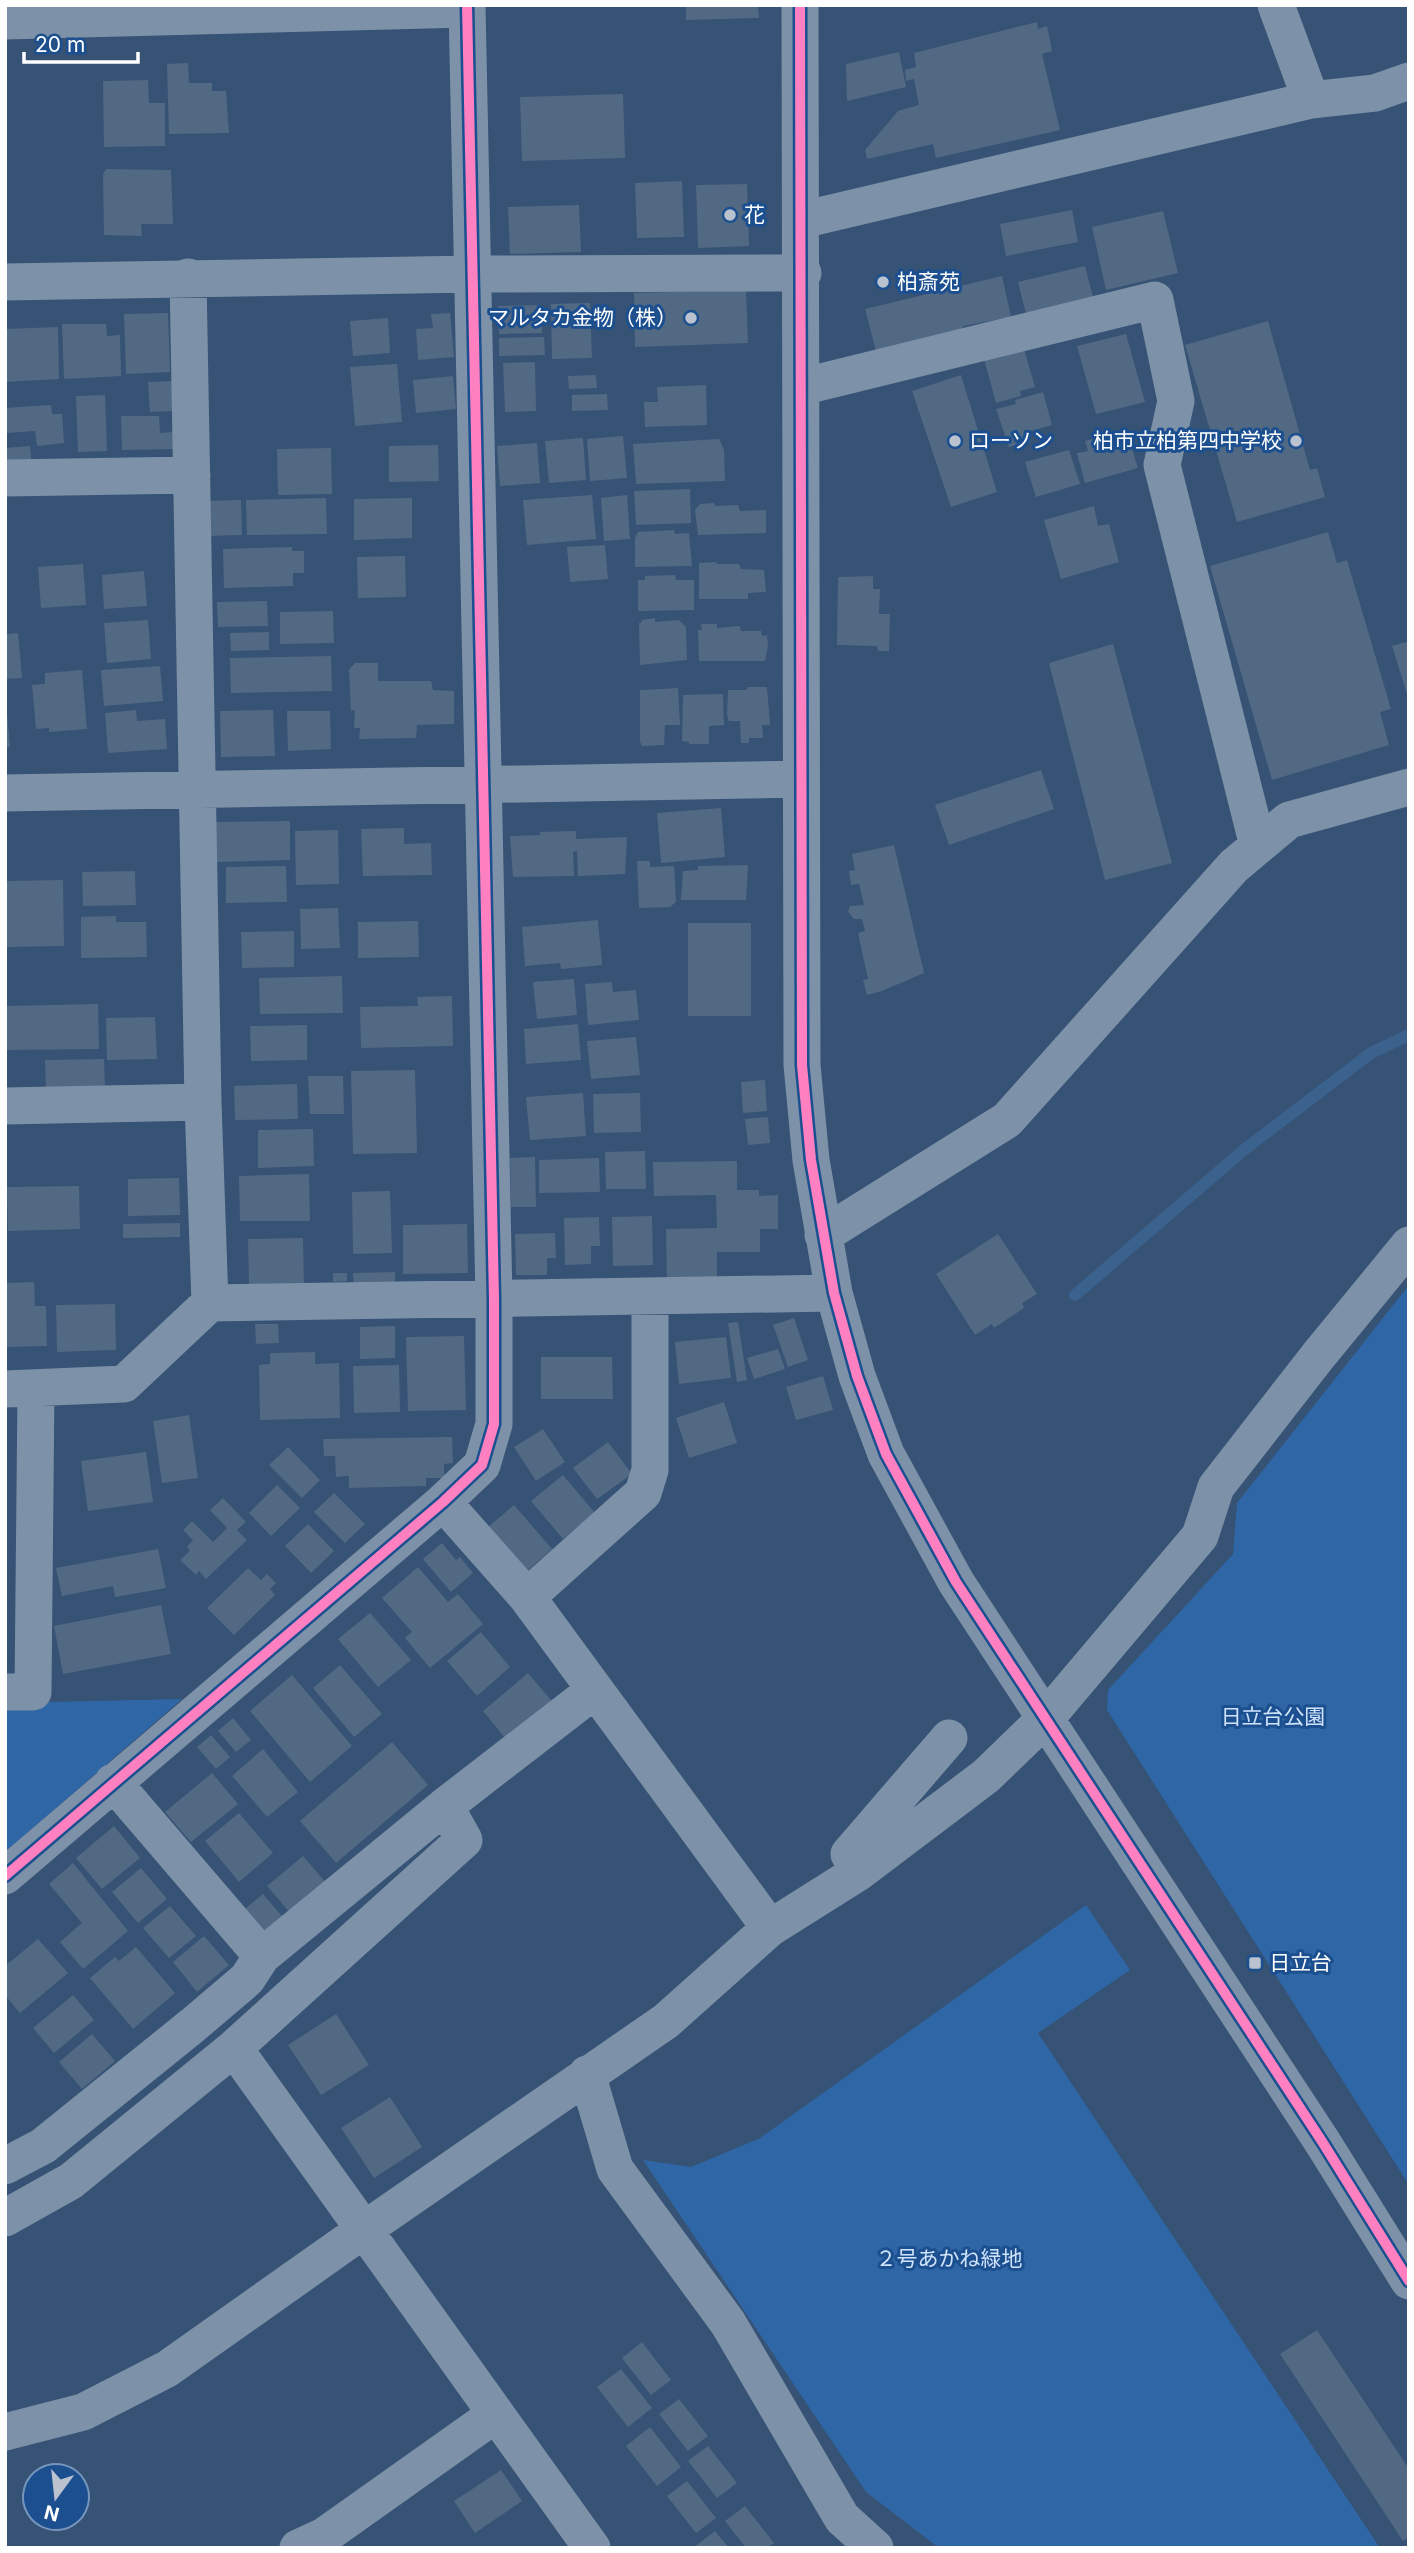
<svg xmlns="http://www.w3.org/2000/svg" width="1414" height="2553" viewBox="0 0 1414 2553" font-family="Inter,'Noto Sans JP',sans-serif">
<rect width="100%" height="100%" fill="#365274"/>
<path fill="#2f66a5" d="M1409,1285v900l-302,-475 1,-20 125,-136 4,-51z
M182,1699l-177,153v-149z
M1086,1905l44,65 -92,63 342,515h-441l-73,-56 -223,-332 48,7 69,-29z"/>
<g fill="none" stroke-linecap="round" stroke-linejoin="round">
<path stroke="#3b618d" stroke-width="12" d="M1075,1295l170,-146 126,-96 38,-18"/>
</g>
<path fill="#526984" d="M686,5h72l1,13 -73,2z
M1037,22l1,7 9,-3 5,25 -10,3 18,76 -124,28 -3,-14 -66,15 -2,-9 33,-39 21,-6 -5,-26 -8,2 -1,-11 11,-3 -2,-14z
M899,52l7,35 -59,14 -1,-37z
M188,63l1,20h23v8h14l3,42 -60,1 -2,-70z
M148,80l1,23h16v43l-61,1 -1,-66z
M623,94l2,64 -103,3 -2,-64z
M106,169l65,1 2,54h-32l1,12 -38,-1 -1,-61z
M682,181l2,56 -47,1 -2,-55z
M747,184l2,62 -51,2 -2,-63z
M579,205l2,47 -71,2 -2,-47z
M1072,210l6,32 -72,14 -6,-32z
M1163,211l15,62 -72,17 -14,-63z
M1085,266l9,35 -67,17 -9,-36z
M1002,276l9,41 -48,9v3l-87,22 -11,-42z
M746,290l2,53 -113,4 -1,-54z
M590,303l2,55 -40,1 -1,-55z
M541,305l1,28 -43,1 -1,-28z
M168,313l2,59 -44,2 -2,-60z
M450,313l4,44 -36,3 -2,-31 17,-1 -2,-14z
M388,318l2,35 -37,3 -3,-35z
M1268,321l42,149 7,-2 8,29 -88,25 -52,-177z
M62,324h44l1,12 13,-1 1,41 -57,3z
M58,327l1,52 -54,3v-53z
M1126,334l19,68 -49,12 -19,-68z
M544,337l1,18 -46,1v-18z
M1024,349l11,38 -15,4 1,5 -25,7 -12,-44z
M535,362l1,49 -31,1 -2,-49z
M397,364l5,58 -47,4 -5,-59z
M596,375l1,13 -28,1 -1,-13z
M961,375l36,117 -46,15 -39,-116z
M453,376l3,33 -40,4 -3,-33z
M174,381l-1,30 -23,1 -2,-30z
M706,385l1,40 -62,2 -1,-25h14l-1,-15z
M1043,392l9,33 -24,7 2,10 -21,5 -13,-38 20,-5 -1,-4z
M607,394l1,16 -36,1v-16z
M105,395l2,56 -29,1 -2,-56z
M51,405l1,9h10l2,29 -27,3 -2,-15 -28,2 -2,-25z
M121,416h38l1,17 14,-1 2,17 -54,1z
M1126,430l12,38 -53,15 -8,-30 11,-2 -3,-10z
M623,436l4,42 -37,3 -3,-42z
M583,438l3,42 -37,3 -4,-42z
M719,439l5,11 1,31 -89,3 -3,-40z
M537,443l3,40 -40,3 -3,-40z
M438,445l1,36 -50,1v-36z
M30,446l2,21 -27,2v-21z
M331,448l1,46 -54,1 -1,-46z
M1069,450l11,34 -44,13 -11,-35z
M690,489l1,34 -55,2 -2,-34z
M592,495l4,44 -69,6 -4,-45z
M627,495l3,44 -26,2 -3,-43z
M326,498l1,36 -80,1 -1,-35z
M412,498v40l-58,2v-41z
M241,500l1,35 -36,1 -1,-35z
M714,503l1,3 23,-1 2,6 26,-1v23l-68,2 -3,-25 5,-6z
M1094,506l4,20 11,-2 10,38 -58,17 -17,-59z
M674,530l1,4 14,-1 3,33 -57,1v-29l3,-6z
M1328,532l9,31 10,-3 44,149 -11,3 9,33 -117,35 -62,-214z
M605,545l3,34 -38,3 -3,-35z
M292,547v4h12v22h-11v13l-69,2 -1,-39z
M405,556l1,41 -48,1 -1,-41z
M716,562l1,2h22l2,5 23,1 2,22 -18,1v6h-49v-36z
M83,564l3,41 -45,3 -3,-41z
M144,571l3,35 -43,3 -2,-34z
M675,575l1,5h18v30l-56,1v-31h7v-4z
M873,576v13h7l-1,25h11l-1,37h-11l-1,-5 -40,-1 1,-68z
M267,601l1,25 -50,1 -1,-25z
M333,611l1,32 -54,1v-32z
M655,618v4l24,-2 7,7 1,33 -47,5 -1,-42h2l1,-3z
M148,620l3,39 -44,4 -3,-40z
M701,624h16v4l23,-2 1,5h20l1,5 5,-1 1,11 -3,15h-66l-1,-31h4z
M269,632v18l-38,1 -1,-18z
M18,633l4,45 -17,1v-45z
M1409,641v56h-1l-16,-51z
M1113,644l59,219 -67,17 -56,-217z
M331,656l1,35 -101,2 -1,-35z
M355,663h23v18h53l2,9 21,1v33l-37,1 -1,13 -57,1 1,-11h-6l1,-18 -4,1 -2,-41z
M160,666l3,35 -59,5 -3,-36z
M82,670l5,59 -38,3v-4l-13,1 -4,-44 13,-1v-11z
M748,687h19l3,38h-8l1,13h-14v5h-8l-1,-22h-11l-2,-6 1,-25h18z
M678,688l2,37h-15l-1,20 -22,1 -2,-4v-52z
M723,694l1,31 -15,1v18h-20v-2l-7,-1 1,-46z
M136,710l1,11 28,-2 2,30 -59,4 -3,-40z
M273,710l2,46 -54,1 -1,-46z
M287,711h43l1,38 -43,2z
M5,713h2l3,34h-5z
M1041,770l13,39 -105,36 -14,-40z
M721,808l4,49 -64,6 -4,-50z
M290,821v39l-74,2 -1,-40z
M404,828v16l27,-1 1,32 -69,1 -2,-47z
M338,830l1,54 -43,1 -1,-54z
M576,831v8l51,-2 -2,37 -47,2 -1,-25 -4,1 1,24 -61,1 -3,-41 30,-1v-3z
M894,845l30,128 -42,18 -15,4 -4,-15 5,-1 -10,-46 7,-2 -3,-12h-8l-6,-7 2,-6 14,-1 -5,-21 -8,1 -2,-14 6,-1 -3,-16z
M637,861h13v6l24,-1 2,36 -6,5 -31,1z
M748,865l-2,35h-65l2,-29 15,-1v-4z
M286,866l1,36 -61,1v-36z
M135,871l1,34 -53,1 -1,-34z
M63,880l1,66 -59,1v-66z
M338,908l2,40 -39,1 -1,-40z
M116,916v6h30l1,35 -66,1v-41z
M598,920l4,45 -41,4 -1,-6 -35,3 -3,-39z
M418,921l1,36 -61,1v-36z
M688,923h63v93h-63z
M294,931v36l-52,1 -1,-36z
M342,976l1,37 -83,1 -1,-36z
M574,979l3,36 -40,4 -4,-37z
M612,982l1,10 23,-2 3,30 -51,5 -3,-41z
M452,996l1,50 -92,2 -1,-41 58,-1 -1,-9z
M98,1004l1,45 -94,1v-44z
M155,1017l2,42 -50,1 -1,-42z
M578,1024l3,36 -55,4 -2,-35z
M307,1025v35l-56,1 -1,-35z
M636,1037l4,38 -49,4 -4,-38z
M104,1059l1,28 -59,1 -1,-28z
M415,1070l2,83 -64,1 -2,-83z
M308,1076h35l1,38h-34z
M765,1080l2,31 -24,2 -2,-31z
M297,1084l1,35 -63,1 -1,-34z
M583,1093l3,43 -56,4 -4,-43z
M640,1093l1,39 -47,1 -1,-39z
M768,1117l2,26 -22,2 -3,-26z
M313,1129l1,37 -56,2v-38z
M645,1151l1,38h-40l-1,-37z
M535,1157l1,50h-25l-1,-49z
M599,1158l1,34 -61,1v-33z
M737,1161v29h22v6l19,-1v34h-18v23h-43v29l-50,1 -1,-53 51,-1 -1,-33 -62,1 -1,-34z
M309,1174l1,47h-70l-1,-45z
M179,1178l1,37 -52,1v-37z
M79,1186l1,43 -72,2 -1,-44z
M390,1191l2,62 -39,1 -1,-62z
M652,1216l1,49 -40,1 -1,-49z
M599,1217l1,29h-9v18l-26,1 -1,-47z
M180,1223v14l-57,1v-14z
M467,1224l1,49 -65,1v-49z
M555,1233l1,25h-9v17h-31l-1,-41z
M998,1234l39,60 -15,9 2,5 -30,20 -2,-4 -17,11 -39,-61z
M303,1238l1,46 -55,1 -1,-46z
M395,1272v17l-41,1 -1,-17z
M333,1273h14v8l-14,1z
M34,1282l1,24h11l1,40 -42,1v-64z
M115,1304l1,46 -59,2 -1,-47z
M794,1318l14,42 -20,7 -15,-42z
M738,1322l9,58 -10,2 -9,-59z
M255,1324h23l1,19 -23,1z
M395,1326v32l-35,1v-32z
M464,1336l2,74 -58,1 -2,-74z
M726,1337l5,41 -52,6 -4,-42z
M778,1349l7,20 -31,10 -7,-21z
M315,1352v12l24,-1 1,55 -80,2 -1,-55 11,-1v-11z
M541,1357h71l1,42h-72z
M399,1365l1,47 -46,1 -1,-47z
M823,1376l10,34 -37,10 -10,-33z
M724,1402l13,41 -48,15 -13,-40z
M189,1415l9,63 -36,5 -9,-62z
M543,1429l22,33 -29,19 -22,-34z
M452,1437l1,26 -9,1v14h-18v8l-77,2v-12l-13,1 -1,-21h-11l-1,-17z
M608,1442l24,32 -35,25 -24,-31z
M288,1447l32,33 -18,18 -33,-33z
M146,1452l7,50 -65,9 -7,-50z
M563,1475l32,38 -32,26 -32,-38z
M277,1485l23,23 -29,28 -22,-23z
M334,1493l31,31 -20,19 -31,-31z
M223,1498l23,24 -9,8 10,10 -41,39 -7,-8 -3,4 -16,-15 10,-9 -3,-4 6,-7 -10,-10 9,-9 21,21 14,-14 -17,-18z
M514,1505l38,44 -26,23 -38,-45z
M308,1524l26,27 -23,22 -26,-27z
M442,1543l14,17 4,-3 13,16 -22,19 -28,-33z
M158,1549l8,39 -51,9 -2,-11 -51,10 -6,-28z
M418,1567l30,35 10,-8 25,30 -53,44 -25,-30 7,-6 -30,-34z
M248,1568l13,12 6,-6 9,9 -6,6 5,6 -41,40 -27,-27z
M161,1605l10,49 -108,20 -9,-48z
M370,1613l41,47 -33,27 -40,-48z
M481,1632l29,35 -33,29 -30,-35z
M340,1665l42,49 -28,23 -41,-49z
M528,1673l28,33 -46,38 -27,-33z
M292,1675l60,71 -42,36 -60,-71z
M233,1718l18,22 -15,12 -18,-21z
M211,1735l19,22 -14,12 -19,-22z
M392,1742l36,43 -92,78 -36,-42z
M263,1749l35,43 -31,25 -35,-41z
M212,1773l26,31 -47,38 -26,-30z
M239,1813l34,40 -34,29 -34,-41z
M114,1826l26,32 -38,31 -26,-31z
M303,1856l25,29 -36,30 -25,-29z
M73,1863l55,68 -45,38 -23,-27 22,-19 -33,-39z
M141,1868l26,31 -29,24 -26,-31z
M263,1894l24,28 -18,15 -24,-28z
M170,1906l26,30 -27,22 -26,-30z
M204,1936l25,29 -32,27 -24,-30z
M38,1939l30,34 -48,40 -15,-18v-29z
M136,1947l39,46 -42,36 -43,-51 25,-21 4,4z
M73,1995l21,25 -40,33 -21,-25z
M336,2014l33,51 -48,30 -33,-50z
M92,2034l23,27 -33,28 -23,-27z
M390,2097l32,50 -48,31 -33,-50z
M1317,2330l92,139v68l-6,4 -123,-187z
M642,2342l29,38 -20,15 -29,-37z
M621,2369l31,39 -24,19 -31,-40z
M679,2399l29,37 -20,15 -29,-37z
M650,2427l31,40 -24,19 -31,-40z
M708,2446l29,37 -20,15 -29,-37z
M501,2470l21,31 -47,32 -21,-32z
M687,2481l29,37 -20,15 -29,-37z
M745,2506l29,37 -7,5h-21l-21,-27z
M715,2531l14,17h-36z"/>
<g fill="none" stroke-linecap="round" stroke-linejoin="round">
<path stroke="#7d92a8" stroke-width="37" d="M800,5l2,1060 9,95 23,133 23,83 29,78 70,128 367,561 86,138
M1276,5l35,95
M5,21l462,-12
M802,220l509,-120 64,-7 34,-12
M5,282l468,-8 330,-1
M801,387l354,-87 21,101 -14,64 96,381
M5,478l187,-3
M5,793l795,-14
M5,1106l198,-4
M823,1235l184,-115 227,-254 55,-46 120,-33
M210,1303l624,-10
M5,1389l119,-5 86,-81 -7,-201 -15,-825
M443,1502l84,95 243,331
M527,1597l116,-104 7,-23v-173
M5,1692h28l3,-304
M113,1782l149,174
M859,1872l-10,-18 100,-116
M5,1876l438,-374 39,-37 12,-41v-125l-27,-1294
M234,2048l358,500
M587,2074l28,95 113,154 114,195 33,30
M5,2166l38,-20 150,-121 54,-46 15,-23 183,-150 150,-116
M5,2218l66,-37 163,-133 230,-208 -19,-34
M5,2432l78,-20 84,-43 198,-140 301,-208 104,-93 89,-56 127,-96 60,-58 154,-182 16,-49 102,-131 91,-111
M298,2548l26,-12 172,-122"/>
<g stroke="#1b4f8f" stroke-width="15">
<path id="cycleway" d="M800,5l2,1060 9,95 23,133 23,83 29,78 70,128 367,561 86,138
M5,1876l438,-374 39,-37 12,-41v-125l-27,-1294"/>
</g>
<use href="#cycleway" stroke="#ff80c0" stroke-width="10"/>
</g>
<g fill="#b9c2ce" stroke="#1b4f8f" stroke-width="2.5">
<circle cx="730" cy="215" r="7"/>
<circle cx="883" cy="282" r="7"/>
<circle cx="691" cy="318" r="7"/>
<circle cx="955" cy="441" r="7"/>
<circle cx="1296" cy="441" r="7"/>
<rect x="1248" y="1956" width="14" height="14" rx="3.5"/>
</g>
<g text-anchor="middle" stroke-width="6" stroke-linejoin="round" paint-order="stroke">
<g font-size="21" fill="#fff" stroke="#1b4f8f" text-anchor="start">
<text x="744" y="222">花</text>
<text x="897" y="289">柏斎苑</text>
<text x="677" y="325" text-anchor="end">マルタカ金物（株）</text>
<text x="969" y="448">ローソン</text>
<text x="1282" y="448" text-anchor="end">柏市立柏第四中学校</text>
<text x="1269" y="1970">日立台</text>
</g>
<g font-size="21" fill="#cfe3fa" stroke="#1b4f8f">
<text x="1273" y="1724">日立台公園</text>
<text x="949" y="2266">２号あかね緑地</text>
</g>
</g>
<rect width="1414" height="2553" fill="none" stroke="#ffffff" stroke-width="14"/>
<g transform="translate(56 2497) rotate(195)"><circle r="33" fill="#1b4f8f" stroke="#7695bc" stroke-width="2"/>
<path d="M0-5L12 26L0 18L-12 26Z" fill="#b9c2ce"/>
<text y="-10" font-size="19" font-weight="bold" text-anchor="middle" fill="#ffffff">N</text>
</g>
<path d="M24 52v10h114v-10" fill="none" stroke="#ffffff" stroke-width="3.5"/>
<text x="35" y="52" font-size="21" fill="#ffffff" stroke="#1b4f8f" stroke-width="5" paint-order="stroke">20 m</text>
</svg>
